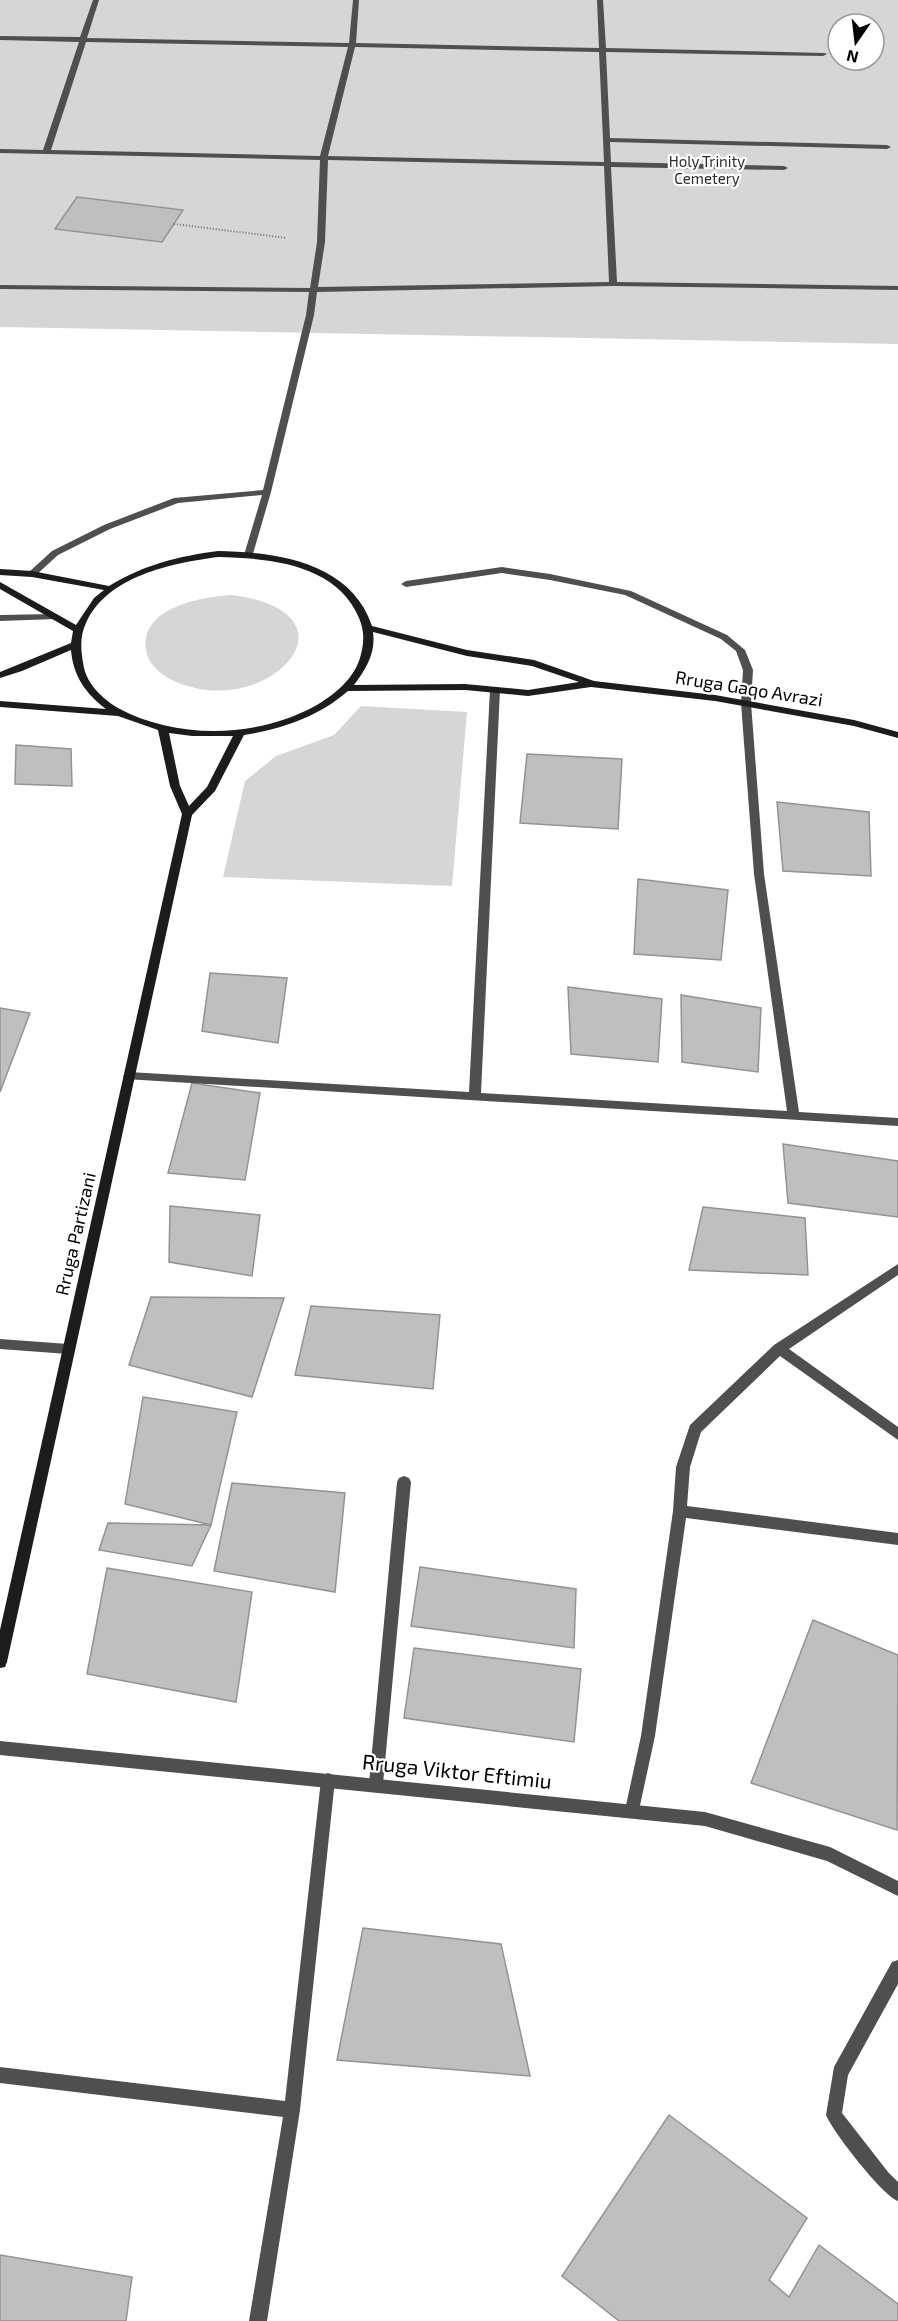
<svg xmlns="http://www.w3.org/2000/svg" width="898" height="2321" viewBox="0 0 898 2321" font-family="'Exo 2',sans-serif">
<rect width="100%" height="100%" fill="#fff"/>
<path fill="#d6d6d6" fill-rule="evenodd" d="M0,0h898v344l-898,-17zM838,24h36v36h-36z
M232,595c138,18 33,130 -60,85 -12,-6 -24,-16 -26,-30 -6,-43 55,-53 86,-55z
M361,706l106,6 -15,174 -229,-9 22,-96 31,-25 58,-21z"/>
<path fill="#bfbfbf" stroke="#939393" stroke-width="1.5" d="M77,197l106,13 -21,32 -107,-13z
M16,745l55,4 1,37 -57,-2z
M527,754l95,5 -4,70 -98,-6z
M777,802l92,10 2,64 -88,-5z
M638,879l90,11 -7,70 -87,-6z
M210,973l77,5 -9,65 -76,-12z
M568,987l94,12 -4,63 -87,-8z
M681,995l80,13 -3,64 -76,-10z
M0,1008l30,5 -30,79z
M192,1083l68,10 -15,87 -77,-7z
M783,1144l115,17v56l-110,-14z
M170,1206l90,9 -8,61 -83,-14z
M703,1207l102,11 3,57 -119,-5z
M151,1297l133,1 -32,99 -123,-32z
M311,1306l129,9 -7,74 -138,-14z
M143,1397l94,15 -26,113 -86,-21z
M232,1483l113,10 -10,99 -121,-21z
M108,1523l103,2 -19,41 -93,-16z
M420,1567l156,22 -2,59 -163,-22z
M107,1568l145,24 -16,110 -149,-28z
M813,1620l85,35 -1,175 -146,-47z
M414,1648l167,21 -7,73 -170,-24z
M363,1928l138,16 29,132 -193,-16z
M669,2115l138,103 -38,62 20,17 30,-52 79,59v17h-279l-57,-45z
M0,2255l132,22 -6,44h-126z"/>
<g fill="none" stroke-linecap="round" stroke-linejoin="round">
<path stroke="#717171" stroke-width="2" stroke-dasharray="1 2" stroke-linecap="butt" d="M174,224l113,14"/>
<path fill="#4f4f4f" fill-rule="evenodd" d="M93,0h6l-12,38 262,5 4,-43h6l-3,43 243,5 -2,-48h6l3,48 219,5 2,1 -4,2 -217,-4 4,86 277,7 4,2 -4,2 -277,-7 1,20 173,4 4,2 -4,2 -173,-3 6,115 281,4v4l-285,-4 -296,6 -3,23 -43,177 -19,65 -3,1 -5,-3 18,-60 -84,8 -68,26 -52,26 -23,21h-6v-4l23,-21 52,-26 70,-27 89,-8 43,-175 3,-23 -309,-3v-4l310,3 7,-46 3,-82 -320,-7v-4l43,1 36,-108 -79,-2v-4l80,1zM86,42l262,5 -28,109 -269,-6zM355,47l244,5 5,110 -276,-6zM328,160l276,6 5,116 -291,5 7,-45z
M502,567l48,7 81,17 96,44 18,15 8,20 -2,33 13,171 35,238 99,6v8l-773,-47 -2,-3 6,-4 340,20 21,-402 5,-3 5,3 -19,403 306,18 -33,-237 -13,-171 2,-33 -7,-19 -15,-12 -96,-44 -75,-15 -48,-7 -96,14 -5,-3 5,-3z
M53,614l3,1v4l-56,2v-6z
M898,1264v11l-109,74 109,78v13l-118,-84 -79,76 -11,35 -3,39 211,27v12l-212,-27 -31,218 -16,74 -2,5 -5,2 -5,-2 -2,-5 16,-74 32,-225 3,-44 14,-42 84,-80z
M404,1476l5,2 2,4 -28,302 -2,5 -5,2 -5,-2 -2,-5 28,-302 2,-4z
M328,1773l5,2 2,5 -35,330 -33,211h-18l34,-204 -283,-34v-16l285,34 36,-321 2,-5z
M898,1960v24l-50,91 -6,38 46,59 10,10v19c-16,-6 -65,-69 -72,-86l8,-48 58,-105z"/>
<path fill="#4f4f4f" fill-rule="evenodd" d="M0,1339l68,5 5,1 1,4 -1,4 -5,1 -68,-5z
M0,1741l705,71 125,35 68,34v15l-71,-35 -122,-35 -705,-71z"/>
<path fill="#1c1c1c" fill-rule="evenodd" d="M218,551c58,1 133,11 154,75l95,24 67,10 60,21 121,14 139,25 44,12v6l-44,-12 -139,-25 -124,-14 -63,9 -63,-6 -117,1c-30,26 -66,38 -104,44l-29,56 -23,24 -185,847 -2,5 -5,1v-38l182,-816 -12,-28 -12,-56 -40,-14 -118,-9v-6l106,8c-20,-15 -33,-33 -35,-59l-49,21 -22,7v-6l71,-29 2,-12 -73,-42v-7l76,43 18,-27 10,-8 -72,-13 -32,-2v-6l32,2 77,15c34,-21 70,-30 109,-35zM218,557c51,1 119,7 141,61 6,14 5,26 1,40 -7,22 -26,37 -45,48 -58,32 -138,34 -197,2 -15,-9 -30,-23 -34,-40 -3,-16 -5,-30 2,-45 21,-47 86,-60 132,-66zM373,632l94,24 65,10 47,16 -51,8 -63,-6 -111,1c12,-16 22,-32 19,-53zM169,733l23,3h41l-26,51 -18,19 -9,-20z"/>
</g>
<g text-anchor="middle" stroke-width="4.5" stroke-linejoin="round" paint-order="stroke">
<g font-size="15" fill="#2d2d2d" stroke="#fff">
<text x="707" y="167">Holy Trinity<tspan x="707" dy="17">Cemetery</tspan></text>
</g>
<g font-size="18" fill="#000" stroke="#fff">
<text transform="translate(749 689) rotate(9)" y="6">Rruga Gaqo Avrazi</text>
<text transform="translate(76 1234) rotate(-77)" y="6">Rruga Partizani</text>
</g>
<g font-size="21" fill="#000" stroke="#fff">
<text transform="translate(457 1772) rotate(6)" y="7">Rruga Viktor Eftimiu</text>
</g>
</g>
<g transform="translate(856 42) rotate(194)"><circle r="28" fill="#ffffff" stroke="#999999" stroke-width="1.5"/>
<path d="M0-4.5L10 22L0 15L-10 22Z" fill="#000000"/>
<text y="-9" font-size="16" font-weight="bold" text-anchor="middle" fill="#000000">N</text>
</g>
</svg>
